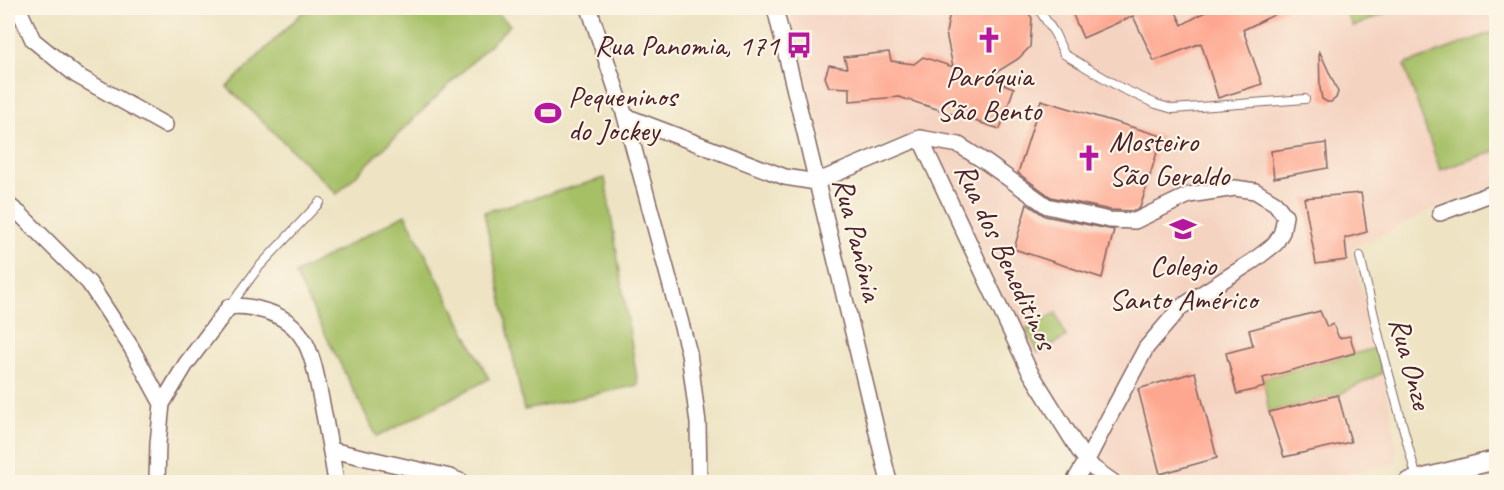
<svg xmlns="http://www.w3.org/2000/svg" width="1504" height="490" viewBox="0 0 1504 490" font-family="Caveat,sans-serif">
<rect width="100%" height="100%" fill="#fcf5e5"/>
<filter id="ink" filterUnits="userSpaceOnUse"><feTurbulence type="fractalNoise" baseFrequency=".0167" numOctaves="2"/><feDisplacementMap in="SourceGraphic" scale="12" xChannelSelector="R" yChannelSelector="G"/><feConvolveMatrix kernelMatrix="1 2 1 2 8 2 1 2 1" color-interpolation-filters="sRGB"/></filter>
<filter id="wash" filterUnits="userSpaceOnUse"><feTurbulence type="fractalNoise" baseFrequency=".008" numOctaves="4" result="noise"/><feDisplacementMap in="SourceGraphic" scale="24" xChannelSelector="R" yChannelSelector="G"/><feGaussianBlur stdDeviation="1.35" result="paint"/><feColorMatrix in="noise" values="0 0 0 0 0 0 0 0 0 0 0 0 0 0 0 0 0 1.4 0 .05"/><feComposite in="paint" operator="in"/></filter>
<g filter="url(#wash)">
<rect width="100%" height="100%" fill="#eee4c4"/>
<path fill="#f5d3c1" d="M789,8h707v177l-60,23 -84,41 41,171 4,43 -92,19h-176l-37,-24 -57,-91 -107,-232h-18l-81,29z"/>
<path fill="#a6c066" stroke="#787048" stroke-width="1.5" d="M307,8h185l18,17 -173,169 -110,-107z
M1344,8h53l-44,19z
M1496,31v120l-56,19 -36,-105z
M605,178l33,207 -114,25 -40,-198z
M405,214l84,165 -112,58 -82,-163z
M1056,313l10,24 -28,16 -12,-24z
M1376,348l6,25 -44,22 -69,17 -6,-34z"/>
<g id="blocks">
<path fill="#fea790" d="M954,8h71l7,10 -2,29 -12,12 -31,19 27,10 -14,41 -101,-32 -49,4v-13l-21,-1 -4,-10 4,-12 18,3 -3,-11 45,-5 2,9 23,3 9,-7 30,10 -7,-34 4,-21z
M1070,8h104l8,17 30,-17h76l-45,22 19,54 -44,14 -17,-55 -47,18 -21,-45 -50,22z
M1319,50l19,42 -2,6 -5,4h-4l-5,-3 -2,-11z
M1041,100l121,36 -22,72 -7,3 -23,-1 -59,-13 -33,-24z
M1326,143l2,25 -54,10 -3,-27z
M1361,193l6,39 -22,6 2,22 -31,4 -12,-66z
M1027,204l18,12 69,14 -12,48 -88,-29z
M1320,311l7,16 6,-3 6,14 11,-2 5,17 -92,25 2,9 -28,7 -11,-41 27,-7 -4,-16z
M1195,372l22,86 -57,16 -22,-85z
M1338,395l13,47 -67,15 -15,-45z"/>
</g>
</g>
<g filter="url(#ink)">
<use href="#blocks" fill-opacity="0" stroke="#836461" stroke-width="1.5"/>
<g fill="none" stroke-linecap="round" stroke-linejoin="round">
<g stroke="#836461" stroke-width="10">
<path id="service" d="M1038,8l17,26 9,20 57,34 35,16 17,5 132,-10
M1360,256l20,85 37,138
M230,306l28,-38 62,-66"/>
</g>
<g stroke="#836461" stroke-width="18">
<path id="minor" d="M20,8l1,6 12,26 43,35 89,50
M589,8l36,108 64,237 9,70 1,59
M775,8l114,474
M625,116l160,61 31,5 104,-44 109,232 51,82 13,16 20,14
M920,138l39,7 28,18 60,43 62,14 26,1 54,-26 46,-7 20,3 20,12 10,13 -3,16 -7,12 -22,17 -72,46 -35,41 -32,60 -27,52 -13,22
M8,205l13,10 68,68 42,64 31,57
M1440,213l56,-21
M331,450l119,27 12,5
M157,482l1,-39 4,-39 24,-40 43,-57c12,-2 21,0 32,3 50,12 52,52 61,94 5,26 10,52 14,78"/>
</g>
<g stroke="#836461" stroke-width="21">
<path id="tertiary" d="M1408,482l88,-22"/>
</g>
<use href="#service" stroke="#fff" stroke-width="8"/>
<use href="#minor" stroke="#fff" stroke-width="15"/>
<use href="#tertiary" stroke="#fff" stroke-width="18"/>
</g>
</g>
<defs>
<g id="church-bare" transform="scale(2.07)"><path d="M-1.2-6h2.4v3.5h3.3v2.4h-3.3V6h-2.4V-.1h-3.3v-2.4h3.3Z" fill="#b5179e" stroke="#fcf5e5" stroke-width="2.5" paint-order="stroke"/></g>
<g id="bus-bare" transform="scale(2.07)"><path d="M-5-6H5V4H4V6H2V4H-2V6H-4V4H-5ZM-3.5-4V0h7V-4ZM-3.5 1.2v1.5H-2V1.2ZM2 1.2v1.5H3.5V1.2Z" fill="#b5179e" stroke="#fcf5e5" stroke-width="2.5" paint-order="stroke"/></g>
<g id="stadium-bare" transform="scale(2.07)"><path d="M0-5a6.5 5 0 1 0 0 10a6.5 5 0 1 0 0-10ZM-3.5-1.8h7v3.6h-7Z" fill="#b5179e" stroke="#fcf5e5" stroke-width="2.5" paint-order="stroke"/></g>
<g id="school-bare" transform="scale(2.07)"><path d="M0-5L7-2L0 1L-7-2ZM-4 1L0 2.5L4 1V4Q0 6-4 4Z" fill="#b5179e" stroke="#fcf5e5" stroke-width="2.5" paint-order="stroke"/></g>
</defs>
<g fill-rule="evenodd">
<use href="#church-bare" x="989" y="40"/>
<use href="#bus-bare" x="799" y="45"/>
<use href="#stadium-bare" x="548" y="113"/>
<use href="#church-bare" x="1089" y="158"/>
<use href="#school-bare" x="1183" y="229"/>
</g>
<g text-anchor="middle" stroke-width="4.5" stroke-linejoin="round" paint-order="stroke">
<g font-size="30" fill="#4a1f2b" stroke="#fcf5e5">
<text x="779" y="55" text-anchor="end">Rua Panomia, 171</text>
<text x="989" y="86">Paróquia<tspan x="989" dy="34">São Bento</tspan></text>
<text x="568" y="106" text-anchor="start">Pequeninos<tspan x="568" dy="34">do Jockey</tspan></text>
<text x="1109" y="151" text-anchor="start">Mosteiro<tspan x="1109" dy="34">São Geraldo</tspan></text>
<text x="1183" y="275">Colegio<tspan x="1183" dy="34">Santo Américo</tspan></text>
</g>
<g font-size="30" fill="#4a1f2b" stroke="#fcf5e5">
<text transform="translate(858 239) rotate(76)" y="10">Rua Panônia</text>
<text transform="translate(1006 256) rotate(65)" y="10">Rua dos Beneditinos</text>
<text transform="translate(1411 363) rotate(75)" y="10">Rua Onze</text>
</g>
</g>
<rect width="1504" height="490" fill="none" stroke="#fcf5e5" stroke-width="30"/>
</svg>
